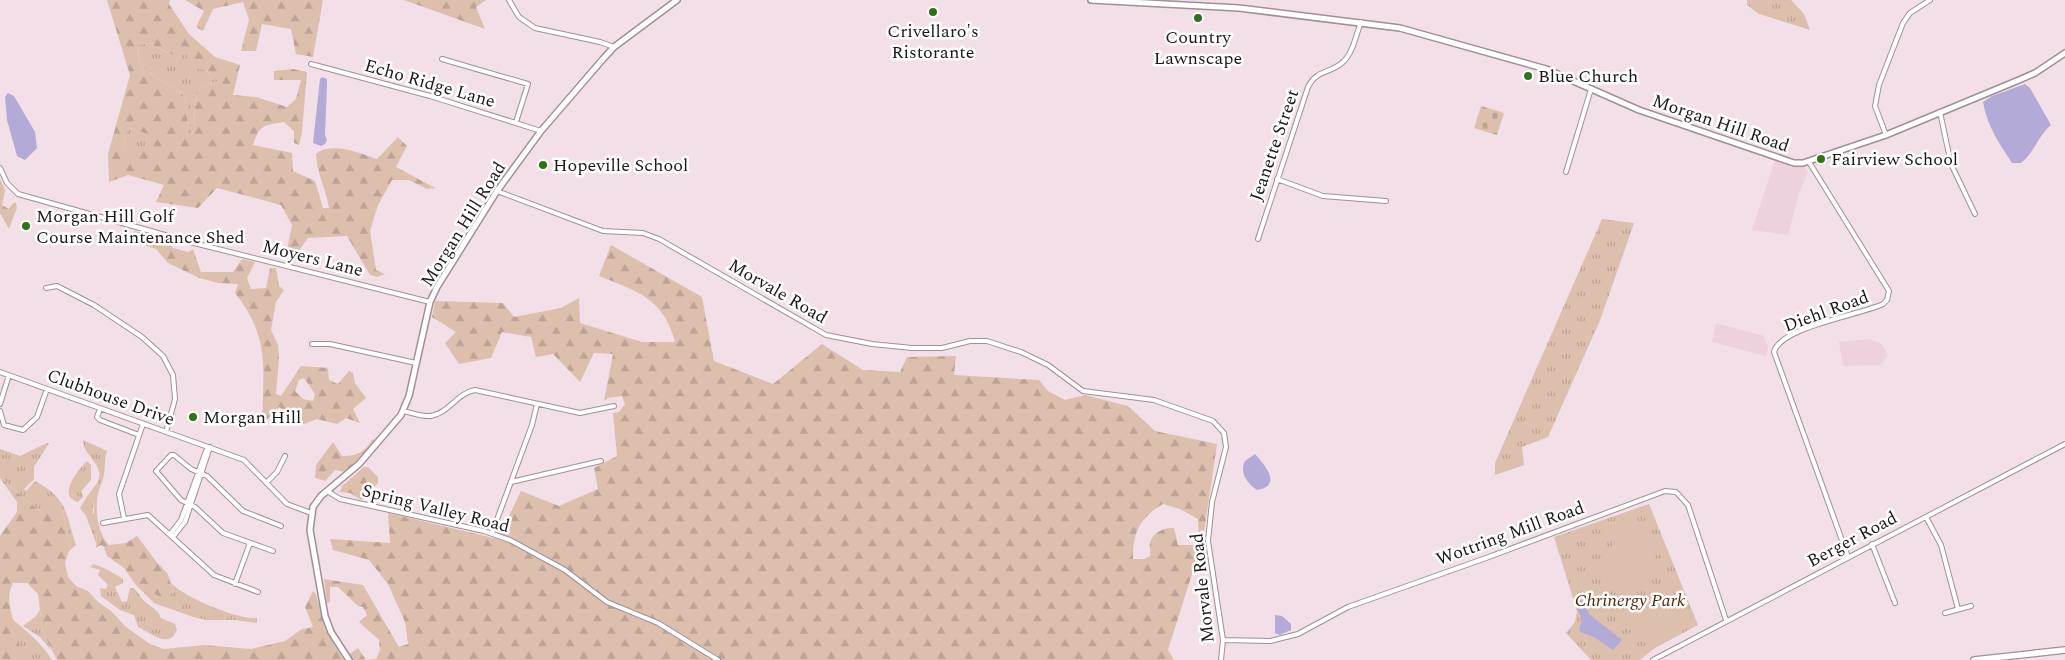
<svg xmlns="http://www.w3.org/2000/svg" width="2065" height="660" viewBox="0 0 2065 660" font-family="Spectral,serif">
<defs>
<pattern id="grass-tufts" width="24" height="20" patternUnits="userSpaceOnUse" patternTransform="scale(1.25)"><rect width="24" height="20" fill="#ddbfae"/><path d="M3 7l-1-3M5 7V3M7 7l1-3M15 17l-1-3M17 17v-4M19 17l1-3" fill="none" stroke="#bda395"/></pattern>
<pattern id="forest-firs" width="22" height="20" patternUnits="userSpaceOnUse" patternTransform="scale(1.25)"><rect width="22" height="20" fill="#ddbfae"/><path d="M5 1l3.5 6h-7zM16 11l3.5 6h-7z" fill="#bda395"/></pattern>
<pattern id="cemetery-stones" width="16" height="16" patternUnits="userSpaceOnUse" patternTransform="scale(1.25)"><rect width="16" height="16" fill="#ddbfae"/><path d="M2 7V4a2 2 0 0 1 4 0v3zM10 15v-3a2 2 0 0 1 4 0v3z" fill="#bda395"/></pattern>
</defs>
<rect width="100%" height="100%" fill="#f3dfe7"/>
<path fill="#edd1dc" d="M1775,160l28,5 5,7 -9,22 -11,41 -36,-5z
M1716,323l48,13 4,11 -2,9 -54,-14z
M1869,339l13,5 6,12 -8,9 -37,1 -4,-24z"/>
<path fill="url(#grass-tufts)" d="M1747,0h44l13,14 6,16 -51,-16 -12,-9z
M148,43l25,12h14l32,26 -19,6 -6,18 1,23 -3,7 -4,-2 -1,-26 -5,-14 -33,-20 -10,-11 -1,-17z
M127,127l20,7 -2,15 -5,6 -17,-6z
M1602,219l32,4 -33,95 -53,119 -26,10 2,18 -29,10v-12z
M83,440l24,11c-4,13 0,23 -7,36l-3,-4c10,-18 -14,-26 -14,-43z
M47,443h2l-15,24v12l-10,10 2,2 9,-10c33,18 30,31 41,64l-9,8 3,-6 -7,-35h-22l-41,-34v-29l20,7z
M87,461l4,4v15l-10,11 2,6 -5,5c-22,-6 1,-33 9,-41z
M88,495l6,5 -2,20 4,9v14l-10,-27 -6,-8z
M1649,504l49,121 -43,23 -15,12h-49l-25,-27 9,-11 2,-11 -23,-74z
M154,559c4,5 9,9 13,14 2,3 3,8 5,11 14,14 66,36 85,34v5l-23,-3h-28l-13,-3 -39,-14 -18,-18 25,11h8l4,-5 -5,-14z
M93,564c9,2 22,10 30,15v4l-8,4 7,15 5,-1 3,-13h4l10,13 14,11 3,6 14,6 2,6c-8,19 -25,4 -39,-3l-4,-12 -14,-5 -19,-14 -1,-8 6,1 2,-4 -10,-10 2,-5 -10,-3z
M40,610l3,23 8,17 -11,-13 -17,-11 13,-10z
M11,618c15,13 30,24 41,42h-33z"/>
<path fill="url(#forest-firs)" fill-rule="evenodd" d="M107,0h63l-1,4 20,30 26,23 25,8 -7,30 23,2 31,10 9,-8 5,-19h-27v-9l19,-2 14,3 -5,60 -3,13 -5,-2v-12l-10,-9c-20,3 -25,3 -31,23l39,8 1,18 22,10 8,27h6c-3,-19 -12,-34 -13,-54 15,-13 44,-1 61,5l21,-22 9,9 -11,21 39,21 -8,1 -18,-9h-17l-14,25 -8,26 6,39 9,4 -8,3 -7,-2 -23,-39 -39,2 -14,19 -8,-2 6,-30 -11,-20 -64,-17 -19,20 -42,-6 8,-17 -36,-10 -19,7 -1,-28 22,-79zM148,43l25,12h14l6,13 13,2 12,11 -18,6 -6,18 1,23 -3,7 -4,-2 -1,-26 -5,-14 -33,-20 -10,-11 -1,-17zM127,127l20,7 -2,15 -5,5 -17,-5z
M185,0h138l-10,57 -17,-3 -5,-25 -29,-5 -6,27h-15l8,-31 -6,-18 -30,7 -10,22 -7,-4 8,-16z
M404,0h82l-10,7 9,22z
M0,179l5,11 -3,15 7,4 4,-6h3l1,5 -8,21 -9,-16z
M135,231l33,10 5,7 15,4 5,-3 8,23h32l9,-13 13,3 -8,16 4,11 15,-1 4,-20h6l3,18 5,4 -8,12 -5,28 7,15 1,13 -3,36 5,2 20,-30 27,2 1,12 9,4 11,-13 4,2 2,10 11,15 -13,11 7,14 -14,-5 -9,6 -20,-5 -13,5 -25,-17 -17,18c1,-54 9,-87 -27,-132l3,-9 -20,-1 -19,-5 -31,-15 -12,-14 -21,-7 -4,-9zM304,378l11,16 -2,7 -10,-2 -8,-8 4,-11z
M611,245l91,52 12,64 59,23 49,-40 41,26 37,2 7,-15 49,-1 -2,19 85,5 9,11 17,9 20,-5 43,11 27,25 62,13 -14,95 -35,111 6,10h-1117l-14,-27 -5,-39 -11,-11h-14c-13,23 12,52 6,77h-19v-124l17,-24v-10l-17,-24 41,34h22l7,35 -5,16 3,14 8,9 12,5 10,11 13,9 15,16 24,17 14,5 40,-4 47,4 34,-8 17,-12 11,-2 -8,-20 8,-16 3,3 9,35 18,30 15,-11 8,12 10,-1 4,-9 -1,-10 -20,-18 8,-7 -4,-8 -5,-1 -20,-19h-8v15l-3,1 -3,-24 39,6 36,62 9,-3 -3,-22 -17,-38 -19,-24 -36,-10 -3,-11 60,4 -2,-30 110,26 23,-48 38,15 39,-17 -4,-21 23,-12 -4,-43 6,-1 6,-8 -3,-8 -14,2 -4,3 9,-47 -19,-1 -14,29 -27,-28 -17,3 -5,-20 -29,-5 -11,26 -32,6 -14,-21 11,-11 -24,-15 3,-16 68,2 11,14 47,-9 18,-10 1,25 62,19h33c-11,-44 -39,-51 -76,-66zM1163,504l17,5 18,10 1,26h-21l-4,-17c-10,-1 -21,4 -24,15 -1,4 1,9 0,13l-6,3h-11c0,-28 7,-41 30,-55z
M373,439l2,2 -29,31 -11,-2 -10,11 -10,-3 1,-13 17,-23 9,14c16,0 22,-4 31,-17z
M364,467h4l10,10v6l-17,17 -11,-7 -10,-1 2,-6z
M97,483l3,4c-6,16 -4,45 9,58l17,-2 11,-7 31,41 5,14 -4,5 -8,1 -25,-12 -12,-17 -17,-12 -3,-9 -3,-2 -5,3c0,-12 3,-24 -10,-32l1,-2h7v-14l-6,-5z"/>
<path fill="url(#cemetery-stones)" d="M1481,106l23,7 -7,22 -23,-7z"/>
<path fill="#ddbfae" d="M1625,525l37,21 -29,50 -37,-21z
M1670,581l14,41 -2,3 -41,15 -9,-15c0,-20 20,-38 38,-44z"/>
<path fill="#b3aad8" d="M322,77l5,2v5l-2,51 2,5 -2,4 -4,2 -8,-3 7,-64z
M2025,84l5,4 21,37c-13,11 -17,28 -30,38h-9c-13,-20 -25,-37 -29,-61l9,-6z
M8,93l6,3 21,36 2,16 -12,12 -8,-4 -10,-36 -2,-23z
M1255,454c10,11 28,32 2,36 -10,-7 -18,-17 -12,-29z
M1581,599l8,15 33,26 -9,10 -19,-13 -14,-5 -1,-4 4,-8 -6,-11v-9z
M1275,615l7,1 9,8v6l-11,5 -5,-2z"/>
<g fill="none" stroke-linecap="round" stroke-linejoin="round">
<g stroke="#a18f96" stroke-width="6">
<path id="minor" d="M509,0l10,17 16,11 65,14 14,5
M442,59l86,25 -12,38
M311,64l119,32 111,35
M1940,112l11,52 24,50
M1886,135l-11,-29 4,-21 24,-62 7,-10 20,-13
M1809,162l80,129 -2,9 -4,4c-23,11 -103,23 -109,48l74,205
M0,168l7,15 11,11 172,48 240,60
M1566,172l25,-83
M1277,179l46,17 63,5
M497,191l106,40 40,2 16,6 167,96 46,9 40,4h30l28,-7h17l34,11 27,13 35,26 71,9 59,21 11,12 2,14 -14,55 -4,39 15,99 -2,20
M1258,239l50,-152c9,-18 22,-13 35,-25 10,-9 13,-27 18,-40
M46,288l11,-2 37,19 48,32 21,19 10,19 2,24 -9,33
M312,344h18l86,19
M0,372l244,88 43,44 24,9
M0,404l9,-29
M100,409l-3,8 3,3 39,15
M0,411l4,14 19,5 14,-13 10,-28
M404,411c8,2 18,6 27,5 18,-3 26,-23 44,-26l105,23 34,-7
M267,482l10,-10 8,-16
M511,482l90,-21
M327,491l13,8 144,32 26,9 55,30 42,32 51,21 60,37
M1926,517l15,28 17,64
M124,518l-5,-24 24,-70
M103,523l45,-8 66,60 44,17
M492,533l40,-108 5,-21
M170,534l11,-14 25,-69 4,-4
M173,537l12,-15 25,-75
M1872,544l23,59
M273,551l-50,-18 -28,-26 -14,-7 -25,-29 15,-16h3l17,14 16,7 36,35 38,15
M235,584l15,-41
M1945,613l26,-7
M1223,640l47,1 28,-7 50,-27 138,-49 179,-67 11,1 12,13 38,115
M1653,660l412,-216"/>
</g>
<g stroke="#a18f96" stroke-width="8">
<path id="major" d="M1091,0l148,8 161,20 146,41 93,41 155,53h9l83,-28 133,-55 16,-7 30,-20
M349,660l-18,-28 -6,-16 -15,-86 3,-23 8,-11 38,-32 42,-49 8,-19 21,-94 7,-15 60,-96 44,-60 62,-72 11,-12 63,-47"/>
</g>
<g stroke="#a18f96" stroke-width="8">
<path id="highway" d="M1974,660l91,-10"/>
</g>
<use href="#minor" stroke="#fff" stroke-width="4"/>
<use href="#major" stroke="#fff" stroke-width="5"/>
<use href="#highway" stroke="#fff" stroke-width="5.5"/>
</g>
<g fill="#2d7416" stroke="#fff" stroke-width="2">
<circle cx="933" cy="12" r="5"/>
<circle cx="1198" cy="18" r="5"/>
<circle cx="1528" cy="76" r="5"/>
<circle cx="1821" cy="159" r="5"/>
<circle cx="543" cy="165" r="5"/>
<circle cx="26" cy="226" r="5"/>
<circle cx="193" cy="417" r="5"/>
</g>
<g text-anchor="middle" stroke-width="5" stroke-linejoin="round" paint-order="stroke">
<g font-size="18" fill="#1e171a" stroke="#fff" text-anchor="start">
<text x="933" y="37" text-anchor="middle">Crivellaro's<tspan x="933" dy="21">Ristorante</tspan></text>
<text x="1198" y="43" text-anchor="middle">Country<tspan x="1198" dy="21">Lawnscape</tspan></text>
<text x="1538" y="82">Blue Church</text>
<text x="1831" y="165">Fairview School</text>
<text x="553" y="171">Hopeville School</text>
<text x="36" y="222">Morgan Hill Golf<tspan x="36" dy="21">Course Maintenance Shed</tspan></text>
<text x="203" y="423">Morgan Hill</text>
</g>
<g font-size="18" fill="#1e171a" stroke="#fff">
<text transform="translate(430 83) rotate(16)" y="6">Echo Ridge Lane</text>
<text transform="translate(1721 123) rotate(19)" y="6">Morgan Hill Road</text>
<text transform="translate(1274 145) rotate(-71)" y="6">Jeanette Street</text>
<text transform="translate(463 224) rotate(-58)" y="6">Morgan Hill Road</text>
<text transform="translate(313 258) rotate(14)" y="6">Moyers Lane</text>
<text transform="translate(778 291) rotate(30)" y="6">Morvale Road</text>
<text transform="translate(1826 311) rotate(-20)" y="6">Diehl Road</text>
<text transform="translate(111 397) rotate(20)" y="6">Clubhouse Drive</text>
<text transform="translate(436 508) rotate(14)" y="6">Spring Valley Road</text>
<text transform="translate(1510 533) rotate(-20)" y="6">Wottring Mill Road</text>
<text transform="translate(1852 539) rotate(-28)" y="6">Berger Road</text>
<text transform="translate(1202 588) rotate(-96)" y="6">Morvale Road</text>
</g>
<g font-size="18" font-style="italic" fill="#54280a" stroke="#fff">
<text x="1630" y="606">Chrinergy Park</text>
</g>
</g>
</svg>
